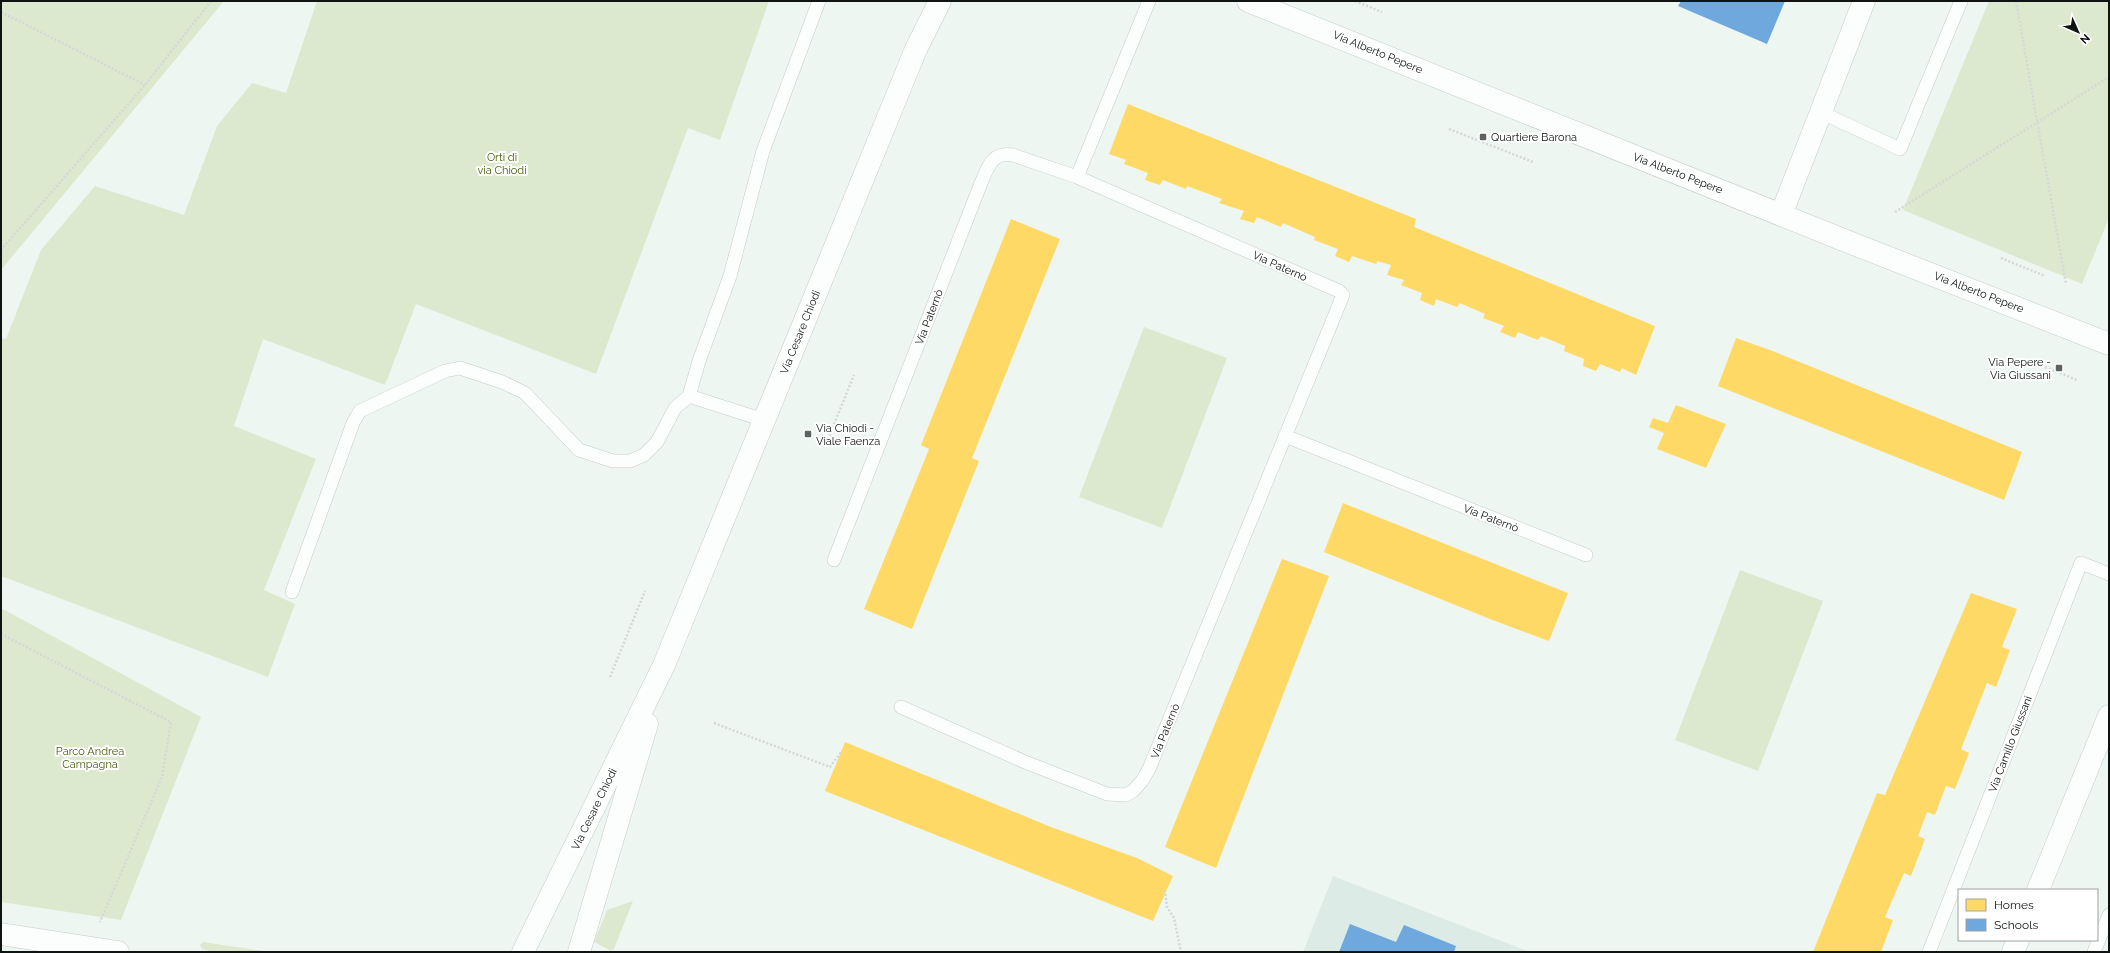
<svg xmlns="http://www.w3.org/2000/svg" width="2110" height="953" viewBox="0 0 2110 953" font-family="Raleway,sans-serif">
<rect width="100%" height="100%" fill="#eef6f2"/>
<path fill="#dcebe5" d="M1333,876l197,76h-227z"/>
<path fill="#dce9ce" d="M1,1h223l-223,269z
M317,1h452l-49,139 -32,-12 -92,246 -180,-70 -31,81 -122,-46 -29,87 82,33 -52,131 31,14 -27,73 -267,-101v-238l5,1 35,-89 54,-64 89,29 33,-89 35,-43 34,10z
M1989,1h120v217l-27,66 -179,-74z
M1144,327l83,31 -65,170 -83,-31z
M1740,570l83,31 -65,170 -83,-31z
M1,608l200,109 -80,203 -120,-18z
M633,901l-19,48 -3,2 -17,-9 13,-32z
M203,942l67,10h-56l-12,-3 -2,-4z"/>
<path fill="#ffd966" d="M1128,104l288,115 -2,8 241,99 -19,49 -14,-7 -2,4 -20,-8 -4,7 -13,-5 1,-7 -20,-8 1,-5 -24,-10 -3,4 -20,-8 -3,6 -15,-6 4,-6 -21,-8 2,-4 -25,-11 -3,4 -21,-8 -2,7 -14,-6 2,-7 -21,-8 3,-5 -17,-5 4,-10 -14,-4 -1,3 -24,-8 -3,6 -14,-6 3,-7 -24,-9 1,-3 -32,-14 -2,4 -24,-10 -3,6 -14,-4 4,-8 -25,-8 3,-4 -35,-13 -1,3 -23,-9 -3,5 -15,-5 3,-7 -24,-9 2,-4 -17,-6z
M1011,219l49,20 -88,219 7,3 -67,168 -48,-20 65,-160 -8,-4z
M1736,338l34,12 252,102 -18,48 -286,-114z
M1676,405l50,19 -20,44 -49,-19 7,-16 -15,-6 4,-9 15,5z
M1343,503l225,90 -19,48 -59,-22 -166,-67z
M1282,559l47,17 -113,292 -51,-21z
M1971,593l46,16 -15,38 8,3 -14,37 -9,-4 -26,66 8,4 -14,36 -9,-3 -11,29 -8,-3 -9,24 7,3 -14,37 -7,-3 -19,44 8,3 -12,32h-68l64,-159 8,2z
M845,742l206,85 86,31 36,18 -20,45 -328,-130z"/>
<path fill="#6fa8dc" d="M1681,1h104l-18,43 -89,-38z
M1350,924l46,18 8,-17 52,21 -2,6h-115z"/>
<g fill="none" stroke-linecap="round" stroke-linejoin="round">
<g stroke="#c5cbc8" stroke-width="14">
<path id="service" d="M1820,112l80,37 61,-148
M1077,177l72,-176
M689,396l75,24
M1285,436l301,119
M834,560l147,-377c7,-16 11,-32 32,-28l64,22 262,114 4,4 -194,474 -7,12 -9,10 -7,4 -19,-1 -82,-32 -124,-55
M292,592l61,-169 7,-12 85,-40 15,-3 42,14 23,11 54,57 34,11h17l14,-6 13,-13 18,-34 14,-12 10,-35 31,-85 33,-125 56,-150
M1929,952l152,-389 28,11
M2094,952l15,-37"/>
</g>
<g stroke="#c5cbc8" stroke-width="23">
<path id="minor" d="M1248,1l598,240 263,103
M1781,215l83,-214
M2038,890l71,-174
M523,952l141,-287 252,-616 24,-48
M579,952l68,-228
M2013,952l5,-12"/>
</g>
<g stroke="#c5cbc8" stroke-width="23">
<path id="tertiary" d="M1,934l117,18"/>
</g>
<path stroke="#d5d8d7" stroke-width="2.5" stroke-dasharray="2 2" stroke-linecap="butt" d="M1355,1l27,11
M2016,1l50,283
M1,12l144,73
M1449,129l84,33
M1895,212l214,-135
M1,250l144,-165 66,-84
M2001,258l44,18
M2045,367l32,13
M828,439l26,-64
M1,634l170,88 -9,55 -62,145
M610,677l35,-86
M714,723l116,44 11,-15
M1165,890l2,17 7,11 7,34"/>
<use href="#service" stroke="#fcfefd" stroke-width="13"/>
<use href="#minor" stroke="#fcfefd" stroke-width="22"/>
<use href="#tertiary" stroke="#fcfefd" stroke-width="22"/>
</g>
<g fill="#5d6360" stroke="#fff" stroke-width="1.5">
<rect x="1479" y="133" width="8" height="8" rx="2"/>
<rect x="2055" y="364" width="8" height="8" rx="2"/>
<rect x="804" y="430" width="8" height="8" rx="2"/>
</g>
<g text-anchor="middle" stroke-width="4" stroke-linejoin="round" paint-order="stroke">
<g font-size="11" fill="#0f1412" stroke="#fff">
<text transform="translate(1378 52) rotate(22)" y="4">Via Alberto Pepere</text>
<text transform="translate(1678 173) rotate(21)" y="4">Via Alberto Pepere</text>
<text transform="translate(1280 266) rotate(24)" y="4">Via Paternò</text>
<text transform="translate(1979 292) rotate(21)" y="4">Via Alberto Pepere</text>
<text transform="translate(929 317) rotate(-69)" y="4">Via Paternò</text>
<text transform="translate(800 332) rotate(-68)" y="4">Via Cesare Chiodi</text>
<text transform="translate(1491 518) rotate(21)" y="4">Via Paternò</text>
<text transform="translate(1165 731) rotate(-68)" y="4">Via Paternò</text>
<text transform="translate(2010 744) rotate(-69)" y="4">Via Camillo Giussani</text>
<text transform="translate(594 809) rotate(-64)" y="4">Via Cesare Chiodi</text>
</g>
<g font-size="11" fill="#0f1412" stroke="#fff" text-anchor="start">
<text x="1491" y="141">Quartiere Barona</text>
<text x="2051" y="366" text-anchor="end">Via Pepere -<tspan x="2051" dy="13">Via Giussani</tspan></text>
<text x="816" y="432">Via Chiodi -<tspan x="816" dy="13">Viale Faenza</tspan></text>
</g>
<g font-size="11" fill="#475d07" stroke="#fff">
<text x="502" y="161">Orti di<tspan x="502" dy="13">via Chiodi</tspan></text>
<text x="90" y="755">Parco Andrea<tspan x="90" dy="13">Campagna</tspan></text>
</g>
</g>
<rect width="2110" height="953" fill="none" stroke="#0f1412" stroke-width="4"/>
<rect x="1958" y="889" width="140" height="52" fill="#ffffff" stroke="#9fa1a0"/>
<rect x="1966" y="899" width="20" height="12" fill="#ffd966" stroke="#9fa1a0"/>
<text x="1994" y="909" font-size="12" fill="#0f1412">Homes</text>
<rect x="1966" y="919" width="20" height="12" fill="#6fa8dc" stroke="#9fa1a0"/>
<text x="1994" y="929" font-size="12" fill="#0f1412">Schools</text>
<g transform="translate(2078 32) rotate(135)" stroke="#ffffff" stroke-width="3" paint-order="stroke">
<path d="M0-3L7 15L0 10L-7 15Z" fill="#0f1412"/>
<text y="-6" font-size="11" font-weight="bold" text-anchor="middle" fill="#0f1412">N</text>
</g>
</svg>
